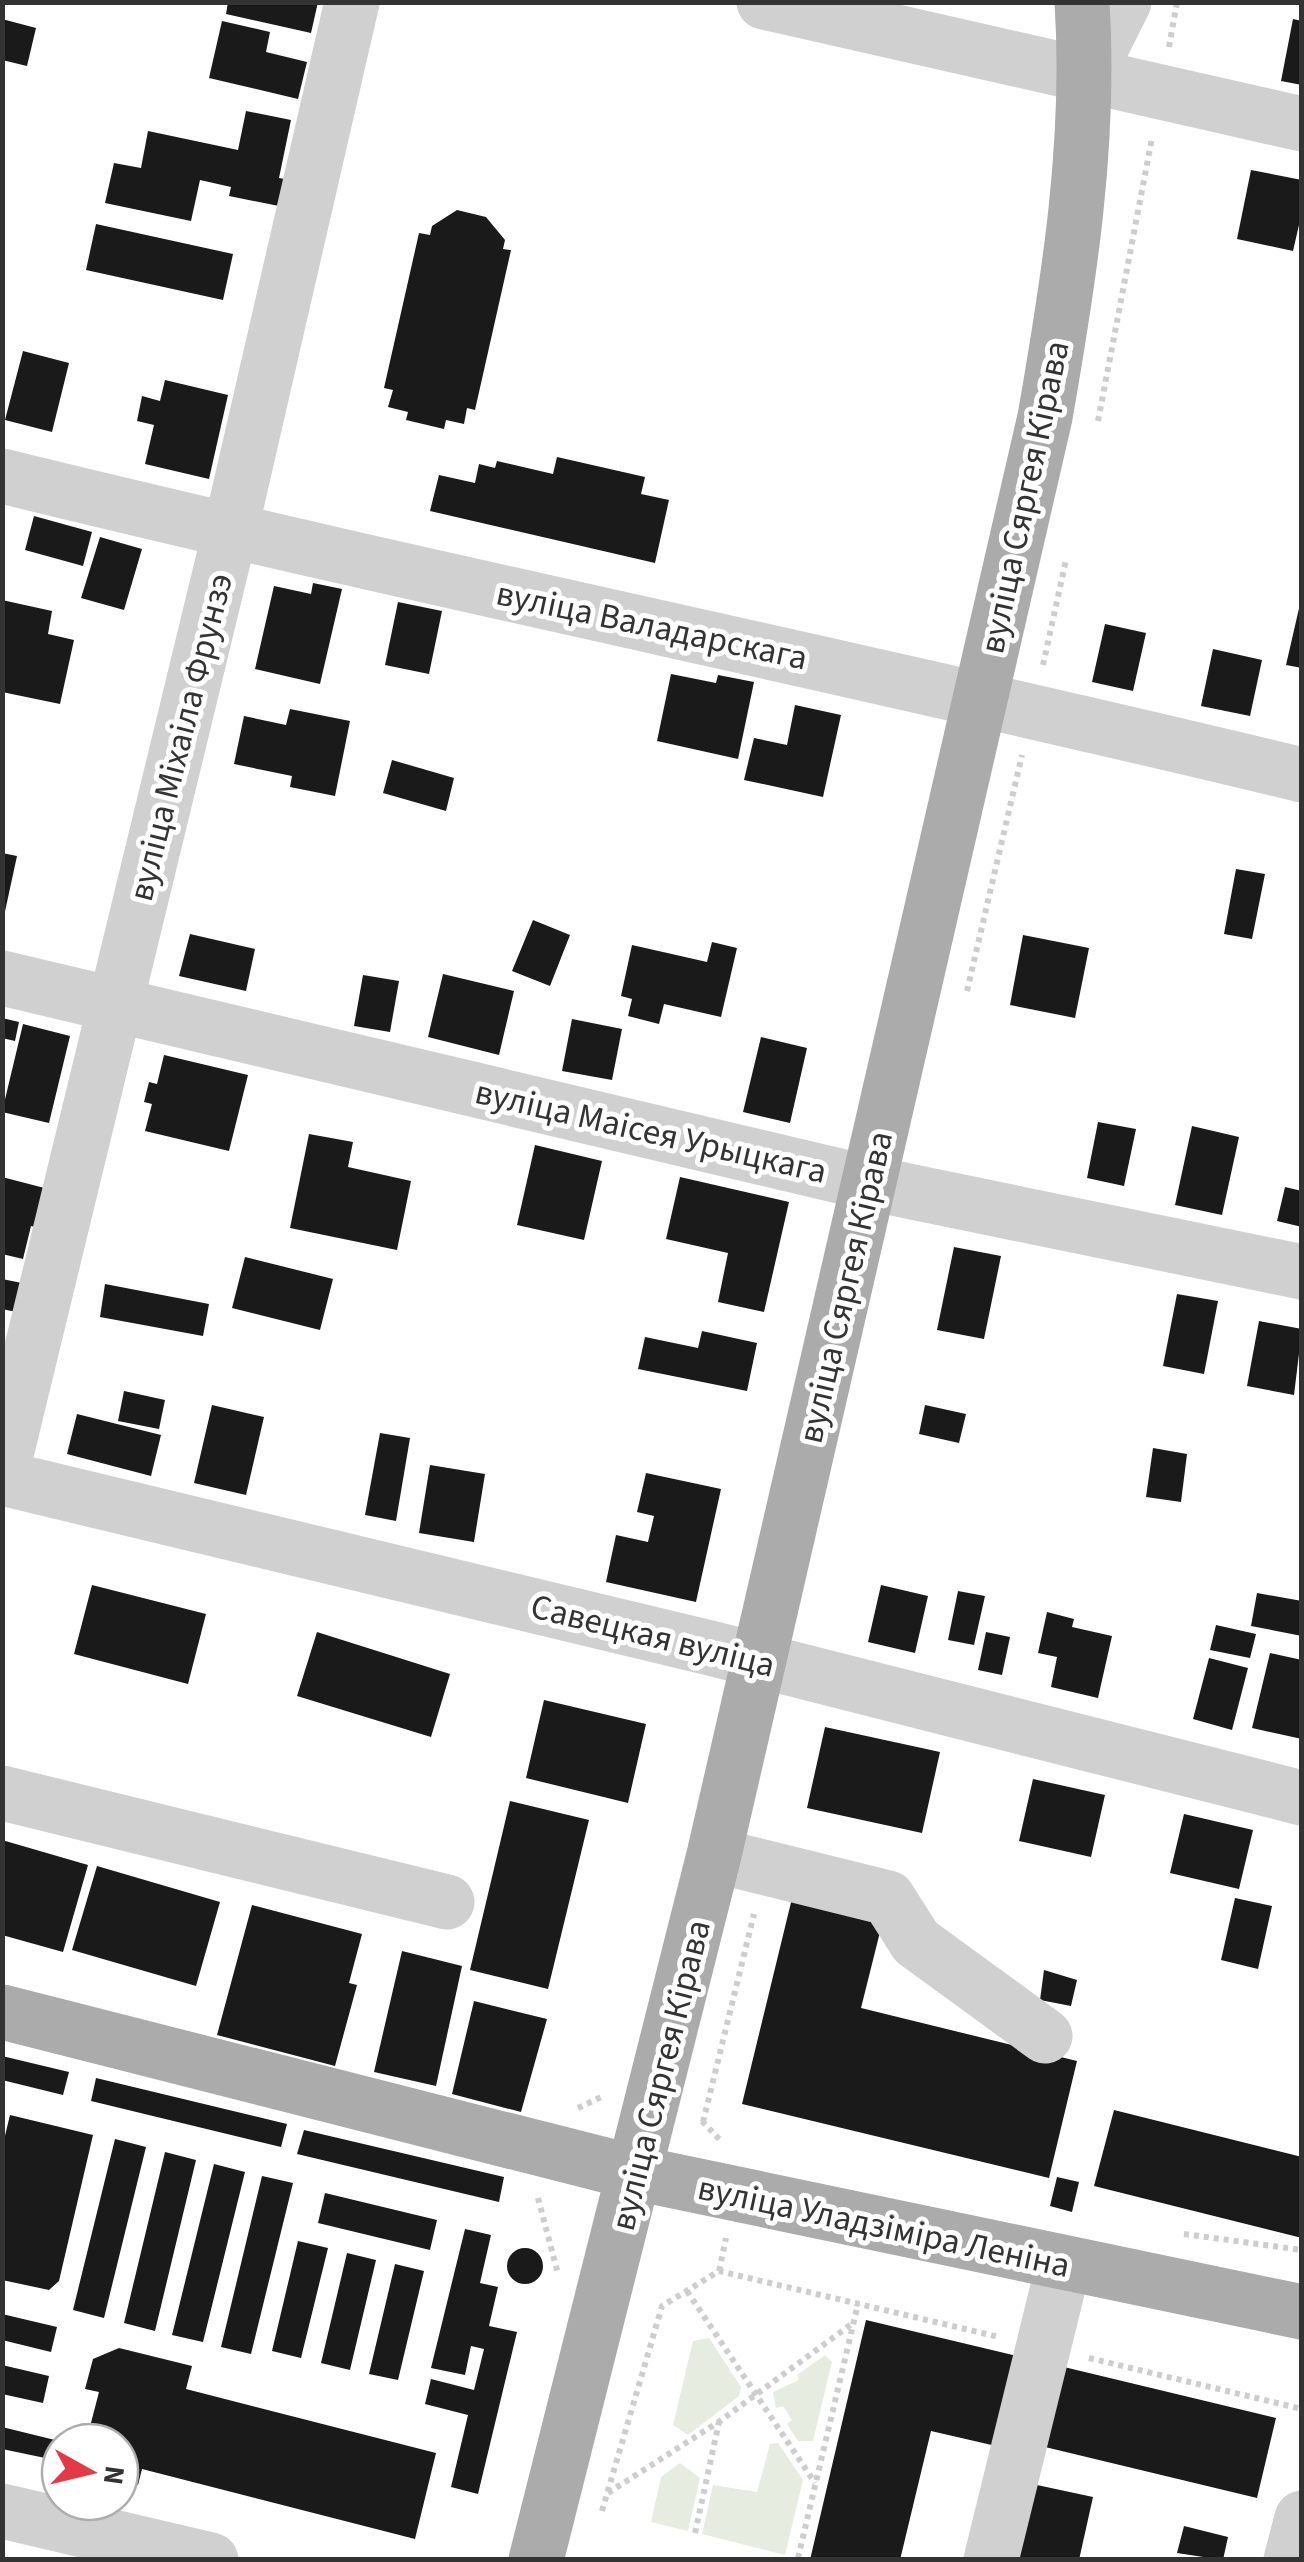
<svg xmlns="http://www.w3.org/2000/svg" width="1304" height="2562" viewBox="0 0 1304 2562" font-family="'Source Sans 3',sans-serif">
<rect width="100%" height="100%" fill="#fff"/>
<path fill="#e6ecdf" d="M709,2338l32,49 -2,9 -51,39 -15,-10 20,-84z
M825,2355l7,7 -19,79h-15l-11,-17 5,-4 -9,-14 -7,2 -3,-16 26,-12 -2,-5z
M778,2443l25,37 -18,75 -83,-21 11,-49 44,7 13,-48z
M680,2463l20,15 -12,53 -37,-9 10,-45z"/>
<path fill="#1a1a1a" d="M228,2h90l-7,31 -85,-19z
M2,19l34,9 -9,38 -25,-6z
M1293,19l9,2v64l-21,-4z
M222,21l48,11 -4,20 41,10 -9,37 -89,-21z
M246,111l45,9 -12,58 11,2 -6,27 -55,-11 2,-9 -31,-7 -9,41 -86,-18 9,-40 27,5 7,-37 90,19z
M1251,170l51,10v32l-9,39 -56,-12z
M457,210l29,7 19,23 -2,9 8,1 -36,160 -8,-2 -3,16 -18,-4 -2,9 -38,-9 2,-8 -20,-5 5,-17 -9,-2 35,-155 11,2 2,-9z
M96,224l137,30 -10,46 -137,-30z
M23,351l46,12 -17,69 -47,-12z
M165,380l63,15 -19,84 -64,-15 9,-39 -17,-4 5,-25 18,5z
M557,457l88,20 -4,17 28,6 -14,63 -225,-52 9,-36 36,8 4,-19 16,4 2,-7 56,13z
M34,516l58,16 -9,34 -58,-16z
M100,537l42,12 -18,61 -43,-12z
M313,583l29,6 -22,95 -65,-15 19,-83 37,8z
M2,600l50,11 -4,23 26,6 -14,64 -58,-12z
M398,602l44,9 -13,63 -44,-9z
M1300,604h2v64l-16,-3z
M1105,624l41,9 -13,58 -41,-9z
M1213,649l49,11 -12,56 -49,-10z
M671,674l45,9 2,-8 36,7 -16,77 -81,-18z
M795,705l46,10 -18,82 -79,-17 10,-42 33,7z
M290,709l60,12 -15,75 -45,-9 2,-11 -58,-12 10,-48 42,9z
M392,760l62,18 -8,33 -63,-18z
M2,853l15,3 -13,60 -2,-1z
M1236,869l29,5 -13,65 -28,-5z
M533,920l37,15 -20,51 -38,-15z
M190,934l65,15 -9,42 -67,-15z
M1023,935l66,13 -14,70 -65,-13z
M712,942l25,6 -16,69 -57,-13 -5,20 -31,-8 4,-17 -11,-3 11,-51 75,17z
M443,974l71,17 -15,64 -71,-18z
M363,975l36,6 -9,51 -36,-6z
M2,1018l17,4 -4,19 -13,-3z
M572,1019l50,10 -10,51 -50,-9z
M23,1024l47,12 -21,87 -47,-11z
M761,1037l46,11 -17,75 -47,-11z
M164,1055l84,20 -19,76 -84,-20 7,-27 -8,-2 5,-20 8,2z
M1098,1122l38,7 -12,57 -37,-8z
M1192,1126l47,11 -17,78 -47,-10z
M309,1134l44,8 -5,25 63,14 -14,69 -107,-22z
M535,1145l67,16 -18,79 -67,-15z
M2,1177l54,14 -10,39 -15,-4 -8,33 -21,-5z
M680,1177l109,25 -25,110 -46,-10 10,-49 -62,-14z
M1285,1187l17,4v36l-25,-6z
M954,1247l47,9 -17,83 -47,-9z
M245,1257l88,22 -13,51 -88,-22z
M2,1279l20,4 -6,29 -14,-3z
M105,1284l104,20 -6,32 -103,-19z
M1177,1294l41,7 -14,73 -41,-8z
M1259,1321l43,8 -8,66 -47,-9z
M702,1331l55,12 -10,48 -109,-22 7,-32 53,11z
M124,1391l41,9 -6,29 -41,-8z
M212,1405l52,12 -18,78 -52,-12z
M925,1405l41,9 -7,29 -40,-9z
M77,1414l84,21 -10,41 -84,-22z
M380,1433l30,5 -14,83 -31,-6z
M1153,1448l34,6 -6,48 -35,-5z
M430,1465l55,9 -11,68 -55,-9z
M646,1473l75,16 -25,113 -90,-20 10,-47 32,7 6,-26 -17,-4z
M92,1585l114,29 -18,70 -114,-30z
M881,1585l47,11 -13,57 -47,-11z
M958,1591l27,5 -11,49 -26,-5z
M1257,1593l45,8v35l-51,-10z
M1047,1612l27,7 -2,8 40,9 -14,62 -47,-11 6,-30 -19,-4z
M1216,1625l40,9 -6,24 -40,-8z
M317,1632l133,42 -19,63 -134,-41z
M986,1632l24,5 -8,38 -24,-5z
M1270,1653l32,7v79l-50,-11z
M1209,1658l39,10 -16,62 -39,-11z
M544,1700l102,24 -18,79 -102,-25z
M825,1727l115,25 -18,81 -115,-25z
M1033,1779l72,16 -14,62 -72,-16z
M510,1801l79,19 -41,169 -78,-19z
M1184,1814l69,16 -14,59 -69,-16z
M2,1840l86,25 -25,87 -61,-17z
M97,1866l123,36 -24,84 -124,-36z
M794,1890l91,22 -24,96 216,53 -28,117 -307,-74z
M1235,1898l37,8 -14,63 -37,-9z
M252,1905l110,29 -13,49 8,2 -22,81 -118,-31z
M402,1951l60,15 -26,120 -62,-14z
M1044,1970l33,10 -6,26 -31,-6z
M474,2001l73,18 -26,93 -69,-18z
M2,2056l67,16 -6,23 -61,-15z
M96,2078l191,46 -6,23 -190,-46z
M1114,2110l188,47v81l-208,-52z
M10,2115l83,20 -34,146 -10,9 -47,-10v-132z
M304,2130l200,47 -5,25 -202,-48z
M115,2139l31,8 -42,171 -31,-8z
M165,2152l31,8 -41,171 -31,-8z
M214,2164l31,8 -42,170 -31,-7z
M262,2176l31,7 -42,171 -30,-7z
M1057,2177l22,5 -7,30 -22,-6z
M325,2193l112,27 -7,30 -112,-27z
M465,2229l26,6 -11,48 18,4 -9,39 28,6 -39,162 -27,-7 17,-72 -43,-11 6,-25 43,11 10,-41 -13,-3 -6,29 -34,-7z
M298,2241l30,7 -27,110 -29,-7z
M507 2266a18 18 0 1 1 36 0a18 18 0 1 1-36 0Z
M347,2253l29,7 -26,110 -29,-7z
M395,2264l29,7 -26,109 -29,-6z
M2,2314l55,13 -6,25 -49,-12z
M866,2320l151,36 -21,90 -65,-15 -31,129h-90z
M119,2348l73,18 -6,23 250,64 -21,86 -273,-70 -4,16 -18,-5v-38h-34l13,-50 -14,-3 8,-30z
M2,2365l47,11 -6,27 -41,-9z
M1064,2367l212,51 -19,80 -212,-51z
M2,2427l53,13 -5,19 -48,-10z
M1023,2482l70,15 -14,63h-68z
M1184,2526l44,11 -5,23 -46,-7z"/>
<g fill="none" stroke-linecap="round" stroke-linejoin="round">
<path stroke="#cdcdcd" stroke-width="6" stroke-dasharray="5 5" stroke-linecap="butt" d="M1169,47l8,-45
M1098,421l54,-283
M1043,665l23,-105
M967,991l55,-236
M578,2108l25,-12
M702,2121l19,20
M703,2122l51,-208
M538,2198l20,76
M1184,2234l118,16
M719,2271l7,-33
M687,2291l128,192
M1089,2358l213,51
M608,2493l112,-72 133,-98
M602,2511l60,-205 57,-35 280,66
M695,2533l24,-111
M798,2558l60,-254"/>
<path stroke="#d0d0d0" stroke-width="55" d="M764,2l538,122
M1087,76l37,-74
M2,476c432,106 868,194 1300,299
M2,978l867,205 433,89
M2,1471l228,-939 122,-530
M2,1478l708,170 592,150
M2,1793l445,109
M714,1855l174,43 28,44 129,94
M2,2511l209,49
M991,2560l73,-297
M1291,2560l11,-42"/>
<path stroke="#ababab" stroke-width="55" d="M2,2012l634,161 666,139
M536,2560l178,-705 331,-1438c24,-137 46,-275 37,-415"/>
</g>
<g text-anchor="middle" stroke-width="10" stroke-linejoin="round" paint-order="stroke">
<g font-size="35" fill="#333" stroke="#fff">
<text transform="translate(1024 497) rotate(-78)" y="12">вуліца Сяргея Кірава</text>
<text transform="translate(652 625) rotate(12)" y="12">вуліца Валадарскага</text>
<text transform="translate(180 737) rotate(-76)" y="12">вуліца Міхаіла Фрунзэ</text>
<text transform="translate(651 1131) rotate(13)" y="12">вуліца Маісея Урыцкага</text>
<text transform="translate(845 1287) rotate(-77)" y="12">вуліца Сяргея Кірава</text>
<text transform="translate(653 1635) rotate(14)" y="12">Савецкая вуліца</text>
<text transform="translate(660 2075) rotate(-76)" y="12">вуліца Сяргея Кірава</text>
<text transform="translate(884 2226) rotate(12)" y="12">вуліца Уладзіміра Леніна</text>
</g>
</g>
<rect width="1304" height="2562" fill="none" stroke="#333333" stroke-width="10"/>
<g transform="translate(90 2472) rotate(98)"><circle r="48" fill="#ffffff" stroke="#adadad" stroke-width="2.5"/>
<path d="M0-8L18 38L0 25L-18 38Z" fill="#e63946"/>
<text y="-15" font-size="28" font-weight="bold" text-anchor="middle" fill="#333333">N</text>
</g>
</svg>
